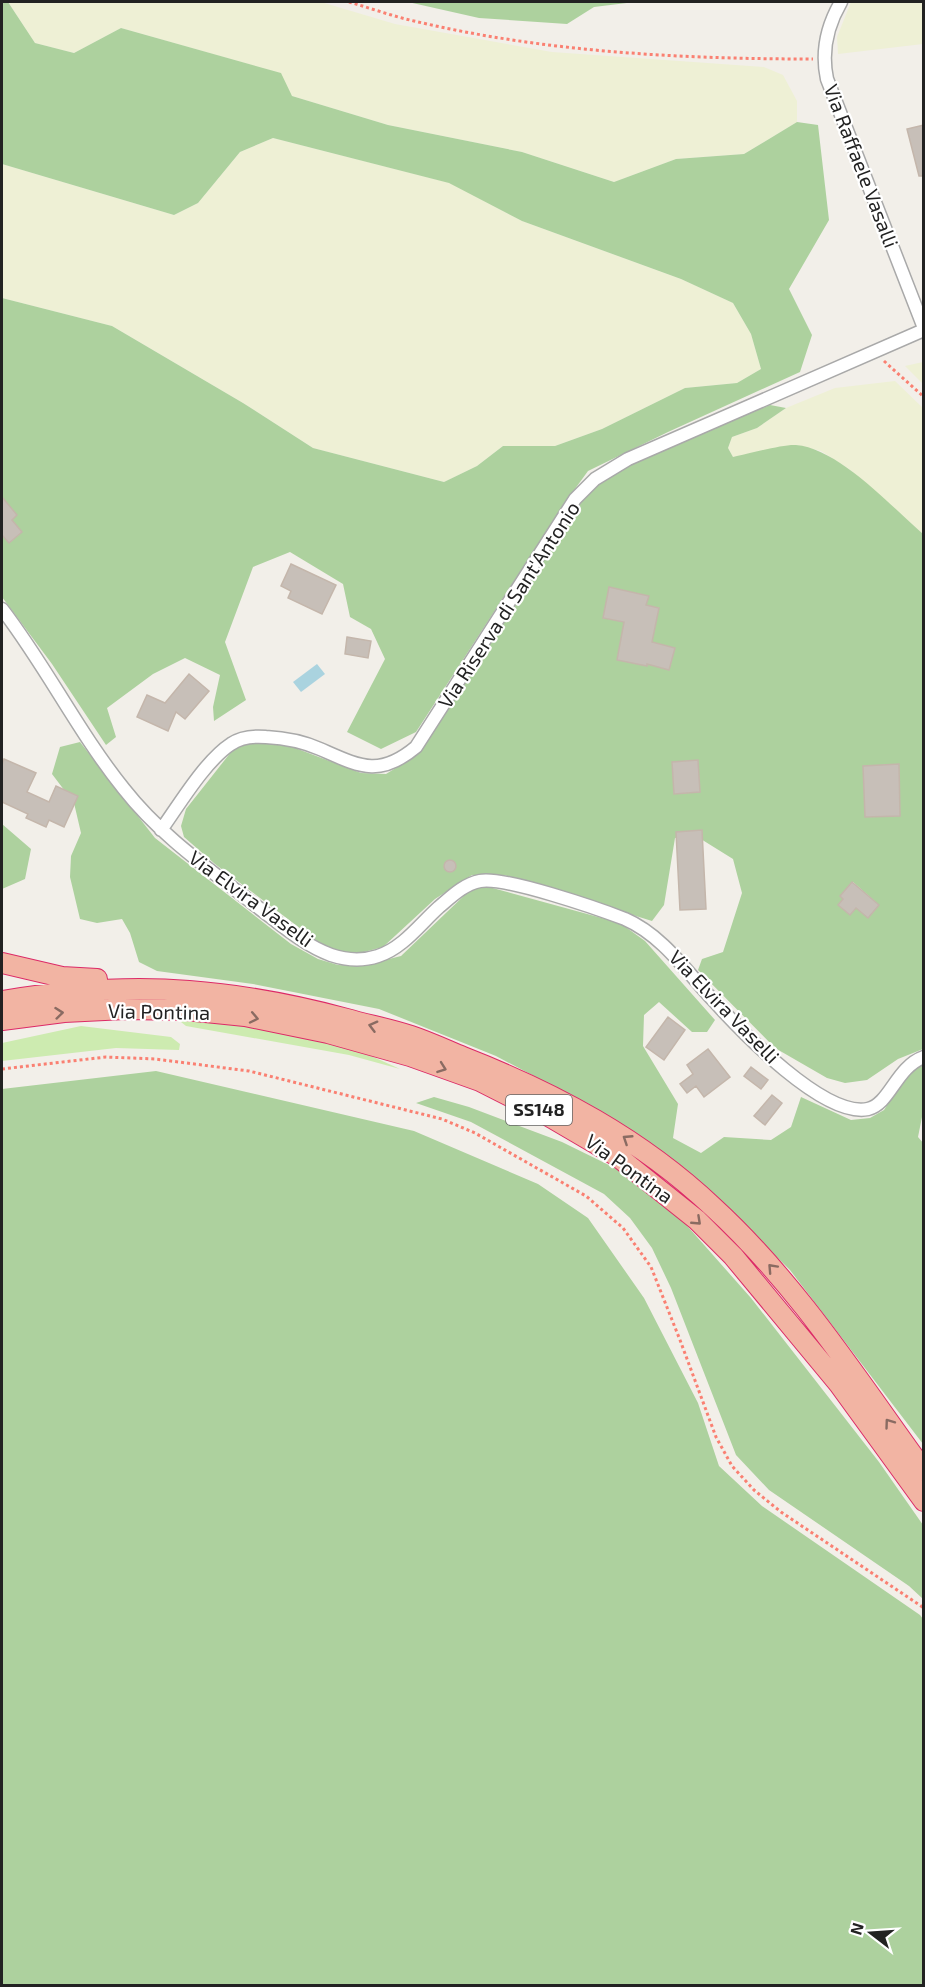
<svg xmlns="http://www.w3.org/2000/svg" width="925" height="1987" viewBox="0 0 925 1987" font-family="'Exo 2',sans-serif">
<rect width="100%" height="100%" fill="#f2efe9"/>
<path fill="#eef0d5" d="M8,2h313l74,22 157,28 212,15 19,8 14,26v21l-53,32 -68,5 -62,23 -92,-30 -134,-27 -96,-29 -12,-23 -159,-45 -47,25 -39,-10z
M851,2h72v42l-85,10 -1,-17z
M273,138l177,45 72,38 159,58 52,24 18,31 10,35 -24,14 -52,5 -83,41 -47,17h-52l-26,20 -33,16 -131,-34 -70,-45 -131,-77 -110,-28v-134l172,51 24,-12 42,-51z
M923,362h1l-1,22 -18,-18z
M895,381l28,27v126l-74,-65 -28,-18 -25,-6 -63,12 -5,-9 4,-11 25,-9 29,-20 49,-20z"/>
<path fill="#cdebb0" d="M185,1019l81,9 92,22 42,19 -51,-14 -163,-29 -5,-4z
M81,1026l90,11 9,7 -1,6 -63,-2 -114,13v-18z"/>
<path fill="#add19e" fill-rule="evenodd" d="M2,2h6l27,41 39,10 47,-25 160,45 11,23 96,29 134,27 92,30 62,-23 68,-5 53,-32 21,3 11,95 -40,69 23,46 -12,37 -132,60 -80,39 -24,33 -148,228 -35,17 -34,-17 38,-73 -14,-30 -21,-12 -7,-33 -53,-32 -37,15 -28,75 21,58 -32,21 -1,-14 7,-32 -35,-17 -32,16 -46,34 9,29 -10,8 -54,-81 -50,-67v-62l7,8 13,-11 -10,-12 5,-5 -12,-14 -3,3v-206l110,28 131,77 70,45 131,34 33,-16 26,-20h52l47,-17 83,-41 52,-5 24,-14 -10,-35 -18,-31 -52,-24 -159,-58 -73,-38 -176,-45 -33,14 -42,51 -24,12 -172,-51z
M408,2h227l-41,5 -27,17 -88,-6z
M770,405l16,3 -29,20 -25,9 -4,11 5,9c15,-3 50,-13 63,-12 42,3 96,62 127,89v515l-25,10 -31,21 -22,3 -18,-5 -52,-30 -77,-78 4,-11 21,-7 19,-59 -9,-34 -37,-23 -21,2 -11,67 -12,16 -148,-46h-32l-37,24 -52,48 -23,6h-18l-21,-9 -106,-80 -31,-27 -3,-11 5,-17 49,-62 18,-6 29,2 79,30 25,1 18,-11 23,-22 161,-249 46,-32zM609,588l39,8 -2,9 13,3 -12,58 -30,-7 4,-19 9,-17 -27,-5zM675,648l-6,22 -17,-5zM698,760l2,32 -26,2 -2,-32zM899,764l1,52 -34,1 -3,-51zM853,882l26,23 -23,3 -6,7 -12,-10 5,-6 -2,-3z
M80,742l75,96 136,106 27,15 20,6 23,1 40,-10 70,-67 18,-2 131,36 25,18 70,79 -8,12h-15l-33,-30 -15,13 -1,31 35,58 -5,34 28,15 23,-16 47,3 20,-13 10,-30 50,23 19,-2 14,-8 24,-38 15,-12v52l-5,25 6,7 -1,300 -133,-174 -74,-73 -62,-51 -75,-46 -83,-44 -117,-47 -126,-25 -96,-13 -18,-9 -9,-29 -8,-14 -25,4 -17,-4 -10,-42 1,-21 10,-23 -7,-30 -22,-29 8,-27z
M2,824l29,25 -6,30 -23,10z
M156,1071l258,60 124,53 50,34 56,80 54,105 21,63 43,40 158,109 3,4v366h-921v-896z
M434,1097l35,10 93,35 57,28 63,50 69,78 128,164 44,63v74l-14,-13 -140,-96 -33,-35 -65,-167 -19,-40 -22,-30 -26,-24 -133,-72 -55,-19z"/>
<path fill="#aad3df" d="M317,664l8,10 -24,18 -8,-10z"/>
<path fill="#c7bfb8" stroke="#c4b6ab" stroke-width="1.5" d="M924,125v51h-5l-12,-47z
M2,497l15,18 -5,5 10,12 -13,11 -7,-8z
M291,564l45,21 -14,29 -34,-16 3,-7 -10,-5z
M609,587l40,9 -3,9 13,3 -7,34 23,6 -6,22 -22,-6v2l-30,-6 7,-38 -21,-4z
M347,637l24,4 -3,17 -23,-4z
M189,674l20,17 -24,28 -9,-7 -8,19 -31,-14 10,-22 18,8z
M4,759l32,14 -9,19 22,10 7,-16 22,10 -14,31 -15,-7 -3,7 -20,-9 2,-4 -26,-12v-37z
M698,760l2,32 -26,2 -2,-32z
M899,764l1,52 -35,1 -2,-51z
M702,830l4,79 -26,1 -4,-78z
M444 866a6 6 0 1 1 12 0a6 6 0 1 1-12 0Z
M852,882l27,23 -11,13 -12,-10 -6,7 -12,-10 5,-6 -3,-3z
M668,1017l17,13 -21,30 -18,-13z
M708,1049l22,28 -26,20 -8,-11 -9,7 -7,-9 13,-10 -6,-9z
M751,1067l17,13 -7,9 -17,-13z
M772,1095l10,8 -17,22 -11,-9z"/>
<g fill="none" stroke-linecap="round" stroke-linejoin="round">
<g stroke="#a9a9a9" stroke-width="15">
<path id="minor" d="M841,2c-14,24 -20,49 -14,77l97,249
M2,609c44,57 76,123 122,180 36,46 85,80 131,116 23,17 48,40 76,50 15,5 32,6 47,1 25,-8 42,-32 61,-49 12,-10 25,-23 41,-26 24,-5 119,28 145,38 37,16 62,53 88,81 28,31 111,118 155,109 22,-5 28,-42 56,-52
M161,830c18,-25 44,-69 70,-86 10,-7 23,-8 35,-7 19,1 36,4 54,12 39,17 59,29 96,-2l159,-248 20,-20 33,-20 296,-129"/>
</g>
<g stroke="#dc2a67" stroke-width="22">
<path id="trunk" d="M2,963l60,14 35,2
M2,1001c62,-10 124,-15 187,-10 54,4 106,14 158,28 21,6 43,10 64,17 18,6 35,14 52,21 92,36 178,82 250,150 83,76 145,173 211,264
M2,1020l62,-8 61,-3 61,1 59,6 83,17 82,23 70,25 67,34 70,41 80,64 36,36 106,128 85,117"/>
</g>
<path stroke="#fa8072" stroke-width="3" stroke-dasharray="3 3" stroke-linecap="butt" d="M349,2c21,6 43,14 65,19 130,31 267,38 399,38
M884,361l40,36
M2,1069l104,-12 49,2 94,12 193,48 33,14 111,63 37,32 28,39 29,73 36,97 16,29 22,24 27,22 143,96"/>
<use href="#minor" stroke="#fff" stroke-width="12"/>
<use href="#trunk" stroke="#f2b4a3" stroke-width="20"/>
</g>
<defs><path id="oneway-chevron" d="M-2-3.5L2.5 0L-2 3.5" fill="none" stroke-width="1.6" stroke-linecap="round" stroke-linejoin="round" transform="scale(1.5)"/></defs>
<g stroke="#8a6b62">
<use href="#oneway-chevron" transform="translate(59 1013) rotate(-6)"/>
<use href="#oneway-chevron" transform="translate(254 1018) rotate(12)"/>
<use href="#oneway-chevron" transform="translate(373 1026) rotate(-165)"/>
<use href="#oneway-chevron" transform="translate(442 1068) rotate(20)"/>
<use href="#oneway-chevron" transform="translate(627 1139) rotate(-147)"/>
<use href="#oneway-chevron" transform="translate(697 1221) rotate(43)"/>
<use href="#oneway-chevron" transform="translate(772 1268) rotate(-133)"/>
<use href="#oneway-chevron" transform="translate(889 1423) rotate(-126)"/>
</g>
<g text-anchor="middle" stroke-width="4.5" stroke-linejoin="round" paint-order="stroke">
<rect fill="#fff" stroke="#646464" stroke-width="1.5" x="506" y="1095" width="66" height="30" rx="4.5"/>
<g font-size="18" font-weight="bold" fill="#222">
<text x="539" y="1116">SS148</text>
</g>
<g font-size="20" fill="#222" stroke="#fff">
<text transform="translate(861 166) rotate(69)" y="7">Via Raffaele Vasalli</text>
<text transform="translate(509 605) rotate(-57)" y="7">Via Riserva di Sant'Antonio</text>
<text transform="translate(251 899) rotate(36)" y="7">Via Elvira Vaselli</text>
<text transform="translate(724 1007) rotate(46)" y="7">Via Elvira Vaselli</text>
<text transform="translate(159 1012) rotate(1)" y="7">Via Pontina</text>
<text transform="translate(629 1169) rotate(36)" y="7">Via Pontina</text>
</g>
</g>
<rect width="925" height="1987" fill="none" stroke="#222222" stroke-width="6"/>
<g transform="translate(871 1933) rotate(287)" stroke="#ffffff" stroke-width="4.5" paint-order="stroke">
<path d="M0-4.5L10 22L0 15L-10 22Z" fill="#222222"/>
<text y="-9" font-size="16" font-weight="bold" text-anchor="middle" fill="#222222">N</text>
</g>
</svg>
